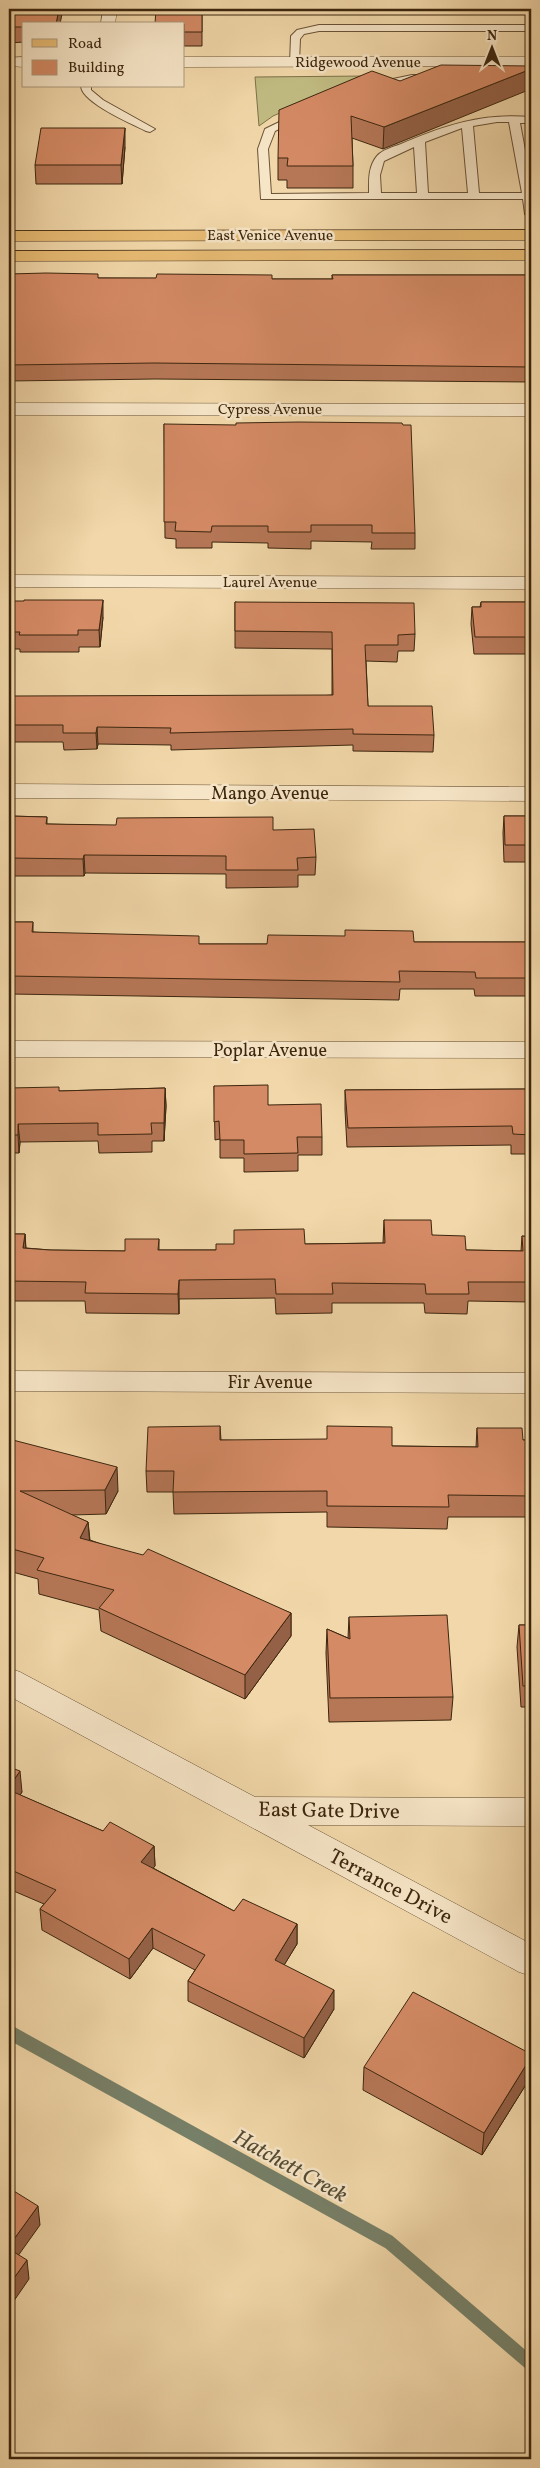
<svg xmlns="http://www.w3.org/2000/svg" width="540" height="2468" viewBox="0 0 540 2468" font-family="Vollkorn,serif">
<rect width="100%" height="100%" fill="#f1d7a9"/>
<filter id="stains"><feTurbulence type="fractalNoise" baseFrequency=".004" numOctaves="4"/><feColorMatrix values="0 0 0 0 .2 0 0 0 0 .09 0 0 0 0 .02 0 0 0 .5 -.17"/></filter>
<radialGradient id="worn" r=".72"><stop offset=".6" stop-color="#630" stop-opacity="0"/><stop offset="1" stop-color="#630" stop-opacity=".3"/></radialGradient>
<path fill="#c1bc83" stroke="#7e7148" d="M365,76l-92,40 -14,10 -4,-49z"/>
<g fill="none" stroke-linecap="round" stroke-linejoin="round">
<path stroke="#767f67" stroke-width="14" d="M9,2032l380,210 142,122"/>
<g stroke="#695235" stroke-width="2">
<path id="lane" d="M319,25h212v6h-212l-15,3 -4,5 -1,23 -5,3 -4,-1 1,-28 6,-6z
M412,75h18l5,3 -5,3h-18l-39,8 -5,-3 1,-2z
M81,86h10v4l12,10 52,29 -5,3 -4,-1c-14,-7 -65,-29 -65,-45z
M302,111l5,3 -1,2 -31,15 -7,18 3,45 98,-1c0,-13 -1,-26 8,-37 5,-6 16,-9 24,-12 44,-19 81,-31 130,-27v6h-11l11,60v34l-6,-3 -2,-15h-262l-3,-50 7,-20zM497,122h12l13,71h-43l-6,-67zM462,128l6,65h-40l-3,-51zM414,147l3,46h-36l-1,-18 4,-14z"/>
</g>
<g stroke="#695235" stroke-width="1">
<path id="street" d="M103,9h14l-2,15h-14z
M24,57v10l-15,-1v-8z
M184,57h347v9l-347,1z
M9,403l522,1v12l-522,-1z
M9,575l522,2v12l-522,-2z
M9,784l522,3v14l-522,-3z
M9,1041l522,1v16l-522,-1z
M9,1371l522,2v20l-522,-2z
M9,1668l11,4 235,125 276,1v28l-223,-1 223,119v32l-12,-4 -510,-276z"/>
</g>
<g stroke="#3c260e" stroke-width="1">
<path id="primary" d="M531,230v10l-522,1v-10z
M531,250v10l-522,1v-10z"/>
</g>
<use href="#lane" fill="#f6e5c7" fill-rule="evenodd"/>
<use href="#street" fill="#f6e5c7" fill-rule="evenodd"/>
<use href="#primary" fill="#e8bc74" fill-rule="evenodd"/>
</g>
<path fill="#b67757" stroke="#3c260e" d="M9,9l15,15v18l-15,1z
M202,9v37h-18v-22z
M400,81l-17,68 -31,-11 1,28v22h-66v-8h-9v-22z
M125,147l-3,37h-86l-1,-19z
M9,274l89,4 174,1h60v-4h199v107l-376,-3 -146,2z
M164,424l251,109v16h-44l1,-7 -61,-1v8l-43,-1v-5l-56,-1v6h-36v-9l-11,-1z
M9,601l94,16 -3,30h-21v5h-59v-3h-11z
M235,602l180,32 -1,17h-16l-1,11 -31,-1 2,45 66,29 -1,17 -80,-1v-6l-182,5v-5l-73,-1 -1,5 -33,1 -1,-8h-53l-1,-19 323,-28v-46l-97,-1z
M481,602h50v52h-57l-3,-30 1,-17h8z
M9,816l38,1v7l226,6 43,27 -1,18h-17v12l-72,1v-14l-141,-1 -1,3h-75z
M504,816h27v46h-27l-1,-29z
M9,922h24v10l166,12h68l147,-2h117v54h-56l-1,-7h-74l-1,11 -390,-6z
M214,1086l54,19 54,32v18h-24v16l-54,1v-14h-24v-19l-5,1z
M9,1088l51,3 105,-3 1,18 -2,35h-12v11l-53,1 -1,-12 -78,1 -1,11h-10z
M531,1089v65h-20v-9l-164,2 -2,-37v-20z
M384,1220l48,15 34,15 55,1 1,-15 9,1v65l-63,-1 -1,13 -42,-1 -1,-10h-92v10l-56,1 -1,-16 -96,1v15l-93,-1 -1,-12h-76v-67h16l1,14 24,2 75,1 34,-12v11h57l89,-6 78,-1z
M220,1426l1,14 171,6 84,1 1,-19 46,12h8v77h-83l-1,12 -120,-2v-15l-153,2 -1,-22h-26l-1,-21z
M9,1439l109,52 -12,23 -34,1 16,7 2,18 201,73v23l-46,63 -144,-68 -2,-21 -60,-16 -1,-15 -29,-8z
M349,1617l104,80 -2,23 -122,2 -3,-69 1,-24 21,9z
M519,1625h12v82h-10l-4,-60z
M9,1767l13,25 -2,3 83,36 51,15 1,20 -2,2 81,43 63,13v20l-13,21 50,44 -30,49 -116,-57v-20l7,-11 -42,-22 -23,31 -88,-49 -2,-21 4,-5 -35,-15z
M364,2067l166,11 -48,77 -119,-65z"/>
<path fill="#946147" stroke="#3c260e" d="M59,9h4l-3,15h-4z
M531,69v20l-148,60 1,-22z
M125,128v19l-3,37 -1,-19z
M103,600v17l-3,30 -1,-17z
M97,727l1,17 -1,5 -1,-16z
M84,855l1,18 -1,3 -1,-17z
M165,1088l1,18 -2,35v-18z
M18,1124l2,18 -1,11 -1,-18z
M25,1234l1,20 -3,-6z
M179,1280v34l-1,-20z
M117,1467l1,24 -12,23 -1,-24z
M88,1522l2,24 -10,-8z
M291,1613v23l-46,63v-24z
M20,1771l2,21 -13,18v-23z
M154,1846l1,20 -13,16 -1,-20z
M297,1924v20l-22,36v-20z
M152,1928l1,20 -23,31 -1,-20z
M334,1990v19l-30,49v-20z
M531,2057l-1,21 -48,77 2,-22z
M38,2206l2,19 -30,42 -1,-9v-12z
M27,2260l2,19 -20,29v-23z"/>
<path fill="#d48a65" stroke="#3c260e" d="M9,9h50l-3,15h-32v3h-15z
M156,9h46v23h-18v-8h-29z
M441,65l90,1v3l-147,58 -33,-11 2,50h-66l1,-8h-10l1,-48 93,-39 28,10z
M41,128h84l-4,37h-86z
M46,273l52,1v4h58l1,-4 115,1v4h61l-1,-4h199v92l-377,-4 -145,2v-91z
M299,422l103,1 1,2h8l4,108h-43v-8h-61v7h-43v-6h-56l-1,6 -36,-1 1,-9h-12v-98l72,1v-2z
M24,600h79l-4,30h-21v5h-59l1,-3h-11v-31h15z
M235,602l179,1 1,31 -17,1v10h-33l3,61h64l2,29 -81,-1v-5l-183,4 1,-5 -74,-1 -1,6h-33v-8h-54l3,-29 321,-1 -1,-63 -97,-1z
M481,602h50v35h-56l-3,-30h9z
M9,816l38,1 -1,7 70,1 1,-7 156,-1v13l41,-1 2,28 -19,1 1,12h-72v-14l-142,-1 -1,4 -74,-1z
M504,816h27v29h-26z
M9,922h24l-1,10 167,4v8h68l1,-9 77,1v-6l68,1 1,11h117v36h-55l-1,-6 -76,-1 1,11 -391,-6z
M268,1085v20l53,-1 1,33h-25l1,16 -54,1v-14h-24l-1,-19 -5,1v-36z
M59,1087v4l106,-3 -1,35h-13l1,11 -54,1v-12l-80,1v11h-9v-47z
M531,1089v46l-18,-1 -1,-8 -164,2 -3,-38z
M384,1220h47l1,15 33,1 1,14 57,1 -1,-15 9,1v45h-63l1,12h-43l-1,-10 -93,-1 1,11h-57l-1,-15 -96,1 -1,14 -93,-1 1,-11 -77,-1v-47h16l-2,14 27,2 75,1v-12h34l-1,11h58v-6h18v-14l70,-1 1,15 80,-1z
M220,1426v14l107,-1v-13l65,1v19l86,1 -1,-19h45l1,12h8v56l-83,-1 1,12 -122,-1v-15l-154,1 1,-21h-28l2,-44z
M9,1439l108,28 -12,23 -85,1 68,31 -8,16 63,17 5,-6 143,64 -46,62 -146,-67 15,-18 -77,-20 7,-12 -35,-10z
M447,1615l6,82 -123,1 -3,-69 23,10 -1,-22z
M519,1625h12v61h-8z
M9,1767l11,4 -11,16z
M9,1790l94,41 7,-9 44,24 -13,16 93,49 9,-12 54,25 -22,36 59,30 -30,48 -116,-57 17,-26 -53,-27 -23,31 -89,-50 16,-19 -47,-21z
M413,1992l118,62v3l-47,76 -120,-66z
M9,2188l29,18 -29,40z
M9,2249l18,11 -18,25z"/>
<g text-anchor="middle" stroke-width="5" stroke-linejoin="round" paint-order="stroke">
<g font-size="15" fill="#3c260e" stroke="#f6e5c7">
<text x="358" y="67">Ridgewood Avenue</text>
<text x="270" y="240">East Venice Avenue</text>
<text x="270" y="414">Cypress Avenue</text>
<text x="270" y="587">Laurel Avenue</text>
</g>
<g font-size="18" fill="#3c260e" stroke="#f6e5c7">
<text x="270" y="799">Mango Avenue</text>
<text x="270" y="1056">Poplar Avenue</text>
<text x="270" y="1388">Fir Avenue</text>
</g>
<g font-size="21" fill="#3c260e" stroke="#f6e5c7">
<text transform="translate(329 1810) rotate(1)" y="7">East Gate Drive</text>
<text transform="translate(391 1886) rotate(28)" y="7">Terrance Drive</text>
</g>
<g font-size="22" font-style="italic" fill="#544b33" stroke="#f6e5c7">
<text transform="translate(291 2165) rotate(29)" y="8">Hatchett Creek</text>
</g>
</g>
<rect width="540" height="2468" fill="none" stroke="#f1d7a9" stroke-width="30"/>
<rect x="10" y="10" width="520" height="2448" fill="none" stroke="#3c260e" stroke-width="2.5"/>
<rect x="15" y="15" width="510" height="2438" fill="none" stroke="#3c260e"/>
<rect x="22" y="22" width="162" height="65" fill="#f6e5c7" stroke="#ac997d"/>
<rect x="32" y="39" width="25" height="8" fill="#e8bc74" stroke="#ac997d"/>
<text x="68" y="48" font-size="15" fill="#3c260e">Road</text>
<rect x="32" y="60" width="25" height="15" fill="#d48a65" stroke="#ac997d"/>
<text x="68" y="72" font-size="15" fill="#3c260e">Building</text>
<g transform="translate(492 48)" stroke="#f6e5c7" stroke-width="4" paint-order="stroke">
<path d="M0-4L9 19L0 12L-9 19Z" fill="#3c260e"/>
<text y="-8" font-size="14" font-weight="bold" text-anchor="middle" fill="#3c260e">N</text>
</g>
<rect width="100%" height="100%" filter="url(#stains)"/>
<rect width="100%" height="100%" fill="url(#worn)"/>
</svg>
